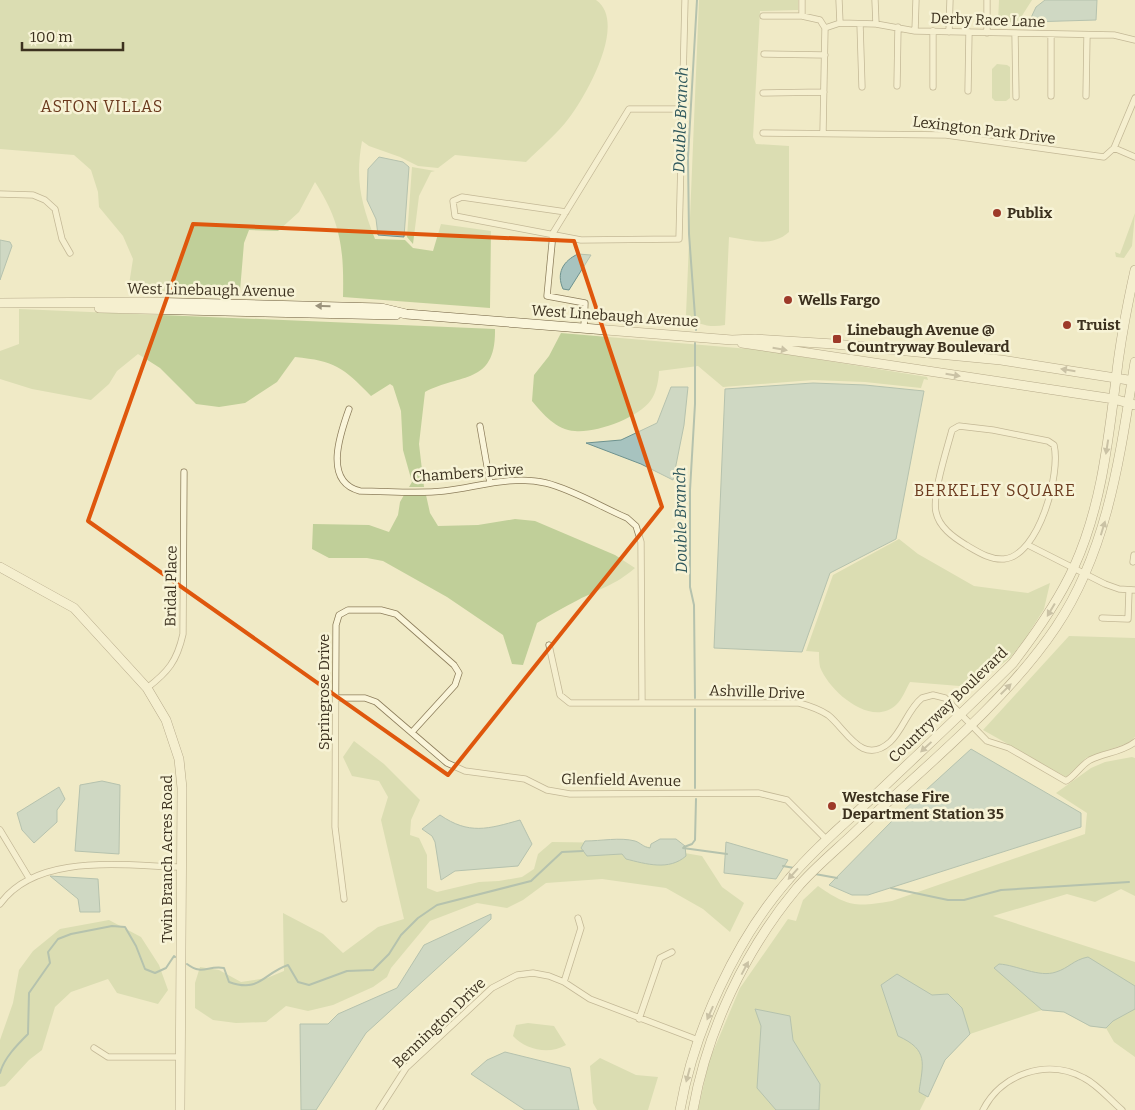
<svg xmlns="http://www.w3.org/2000/svg" width="1135" height="1110" viewBox="0 0 1135 1110" font-family="Bitter,serif">
<rect width="100%" height="100%" fill="#f0eac6"/>
<path fill="#c0cf99" d="M0,0h596c32,22 -10,96 -27,118 -12,16 -29,30 -43,44l-71,-7 -17,13 -20,-2 -18,-9 -31,-11 -7,-5c-7,39 -1,62 13,98l30,1 8,8 20,3 8,-27 50,7 -1,77 -147,-11c1,-48 -2,-75 -28,-115l-16,30 -21,19 -29,-1 -5,13 -4,48h-112l5,-32 -10,-23 -24,-29 -1,-15 -7,-22 -17,-15 -74,-6z
M699,0h99v10l-38,1 -7,126 3,7 33,2v86c-18,16 -38,8 -60,5l-4,88c-15,3 -27,0 -39,-10z
M999,0h33l-14,22h-20z
M997,64l10,1 3,2v31l-4,3h-11l-3,-3v-29z
M412,167l23,4 -4,1 -12,24 -6,48 -6,-7z
M1135,213l-3,33 -8,12 -8,-1 -1,-5 5,2z
M19,309l476,20c1,56 -34,44 -70,63l-6,52 5,43h-15l3,-5 -9,-32 -2,-39 -8,-25 -3,-2 -19,12c-28,-29 -36,-35 -76,-39l-18,25 -32,21 -26,4 -23,-3 -36,-36 -22,-14 -21,17 -8,13 -18,16 -59,-11 -32,-10v-28l19,-7z
M561,333l200,17 166,27 1,3 -4,-1 -3,9 -56,-6 -52,-2 -90,7 -25,-21 -39,5c0,8 -3,23 -8,29 -13,18 -54,33 -76,31 -19,-1 -32,-17 -43,-30l2,-26 15,-19z
M404,495h22l4,18 8,13 40,-1 37,-6 20,2 80,34 20,13c-21,18 -34,20 -57,32 -14,7 -28,15 -41,23l-14,42 -11,-1 -9,-29 -56,-38 -64,-36 -16,-3h-38l-17,-9 1,-25 56,1 20,7 9,-17 2,-13z
M899,539l19,15 56,32 54,7 22,-10 -6,26 -19,30 -15,19 -38,29 -62,-5c-4,7 -8,18 -14,23 -25,23 -67,-14 -76,-38 -1,-5 -1,-11 -1,-15l-13,-1 27,-76z
M1069,636l66,2v99l-7,6 -42,15 -20,19 -83,-47z
M354,741l30,23 36,36 -9,20 -1,15 9,3 8,17v33l10,4 42,-10 20,-1 23,-4 12,-8 4,-15 14,-12 74,1 76,13 20,31 22,16 -14,29 -27,-23 -37,-21 -64,-9 -56,4 -23,17 -16,8 -30,-5 -47,18 -39,47 -4,9 -14,10 -40,18 -25,6 -22,-5 -20,16 -30,1 -23,-3 -18,-12v-25l5,-16 19,3 22,12 26,-4 17,-7 -1,-58 40,21 20,19 35,-26 26,-8 -23,-99 7,-23 -9,-16 -27,-5 -9,-19z
M1132,757l3,1v138l-14,-7 -26,13 -28,-8 -74,22 142,46v95l-21,-15 -8,-14 -16,-2 -26,-14 -22,-2 -72,24 -25,26 -25,50h-222l11,-49 31,-73 48,-69 8,2 7,-21 15,-14c30,21 38,21 74,15l193,-67 2,-21 -31,-20 35,-25 14,-6z
M109,920l32,17 18,28 9,25 -10,14 -41,-11 -9,-14 -37,13 -16,15 -13,43 -13,10 -24,26 -5,1v-47l13,-37 6,-33 14,-19 27,-22z
M528,1023l26,3 12,19c-17,10 -40,5 -53,-9l3,-11z
M600,1058l36,17 22,2 -10,33h-51l-4,-7 -3,-37z"/>
<path fill="#a7c3bf" stroke="#6d928f" d="M1045,0h52l-1,20 -67,2 7,-15z
M379,157l24,5 6,5 -5,70 -26,-2 -2,-16 -9,-19 1,-31z
M0,240l10,2 2,4 -12,34z
M578,254l13,1 -22,35 -6,-1c-7,-16 0,-28 15,-35z
M813,383l52,2 59,6 -28,148 -66,34 -28,79 -88,-4 11,-259z
M671,387h17l-4,38 -11,55 -32,-16 -55,-21 35,-3 36,-17z
M971,749l110,64v14l-213,68h-16l-23,-10 64,-65z
M102,781l18,4 -1,69 -44,-3 5,-66z
M59,787l6,12 -8,11v12l-23,21 -12,-13 -5,-17z
M440,815c29,20 48,14 80,5l12,24 -14,22 -63,5 -14,9 -6,-38 -3,-6 -10,-7z
M660,839h16l9,7 1,10c-17,15 -40,8 -60,3l-4,-5 -35,2 -6,-8 4,-7c16,0 35,-4 50,0 6,2 8,6 15,7l1,-4z
M726,842l62,18 -12,19 -52,-6z
M50,876l48,3 2,33h-20l-2,-13z
M491,914v5l-125,114 -50,77h-15l-1,-86h28l10,-10 59,-26 27,-43z
M1088,957l47,29v23l-22,12 -7,7 -16,-2 -26,-14 -22,-2 -48,-42 5,-4c18,1 40,14 57,8 13,-4 17,-12 32,-15z
M897,974l35,21 16,-1 14,14 8,26 -25,26 -17,37 -9,-5c4,-29 10,-42 -21,-56l-17,-51z
M755,1009l35,7 3,24 27,44 -1,26h-43l-19,-22 4,-62z
M505,1052l65,16 9,42h-54l-54,-36 16,-14z"/>
<g fill="none" stroke-linecap="round" stroke-linejoin="round">
<path stroke="#6d928f" stroke-width="2" d="M696,330l-7,-96 -1,-77 9,-157
M695,343v61l-5,86v97l4,18 1,93
M695,788v-79
M684,847l8,-3 3,-4 1,-41
M683,848l44,6
M783,866l11,2
M815,874l22,4
M891,888l57,12h16l37,-10 128,-8
M187,964c16,12 20,1 37,4l5,14c31,11 33,-8 59,-17l10,17 11,3 38,-14 26,-1 16,-16 12,-19 17,-17 19,-13 94,-24 31,-29 21,-1
M0,1073c4,-15 17,-28 28,-39l1,-41 21,-30 -2,-11 10,-13 13,-5 41,-8 13,1 11,19 9,23 10,4 11,-5 8,-12 1,1"/>
<g stroke="#8c7d5b" stroke-width="7">
<path id="street" d="M802,0v16
M839,0l1,23
M875,0l1,24
M763,16h39l18,4 5,8
M860,24l2,63
M915,31l1,-31
M949,32l1,-32
M987,33v-33
M1015,34l1,63
M1051,35v61
M764,54l61,1
M897,86l1,-59
M933,87v-56
M968,91l1,-59
M763,93l61,-1
M1086,96l1,-61
M823,132l2,-104 15,-5 36,1 39,7 199,4 21,5
M763,133l183,2 158,22 10,-9 21,-50
M1114,148l21,9
M0,194l33,1 12,5 10,9 7,30 8,14
M566,212l-104,-15 -9,4 2,15 126,24 98,-1 6,-239
M584,328l1,-25 -38,-7 6,-63 76,-124h53
M349,409c-9,25 -26,73 11,82 28,0 57,3 84,0 34,-4 68,-16 102,-8 28,7 55,24 81,35l9,8 5,16 1,161
M480,426l10,57
M959,426l34,4 55,11 6,4c7,28 -15,111 -50,114 -14,1 -26,-7 -38,-14 -13,-8 -27,-18 -30,-33 -4,-17 11,-63 16,-82z
M1028,545l77,39 14,5 16,1
M1133,562l1,-7
M1102,618l26,1 1,-28
M549,645l11,50 10,8h229c11,3 20,6 29,12 18,14 34,52 62,27 13,-12 18,-33 32,-44l11,-3 12,3 42,43 22,7 57,33c9,-5 15,-16 24,-21 14,-7 33,-8 45,-18
M147,688c21,-16 30,-27 36,-54l1,-162
M337,698h28l11,4 71,61 18,8 60,8 22,11 23,4 188,-1 29,7 40,40
M0,830l29,48
M344,899l-9,-72 1,-202 3,-10 9,-5h33l15,4 58,51 5,8 -4,12 -42,46
M0,904c37,-52 125,-38 182,-37
M564,982l17,-54 -3,-10
M639,1019l21,-61 12,-6
M94,1048l14,9h73
M379,1110l27,-42 86,-80 25,-13 16,-2 16,3 15,6 26,17 108,41
M983,1110c18,-36 64,-52 101,-32 14,7 26,22 38,32"/>
</g>
<g stroke="#6e5e3e" stroke-width="10">
<path id="secondary" d="M0,303l142,-1 239,6 25,6 326,26 23,-1 79,5 167,16 134,21
M99,308l297,7
M742,343l372,56 21,6
M0,567l74,41 73,80 19,32 13,39 3,29 -2,322
M680,1110c14,-79 56,-171 109,-231 24,-29 54,-54 81,-79 48,-46 96,-90 143,-137 23,-30 45,-61 61,-96 27,-59 34,-125 42,-188 4,-37 11,-73 19,-109
M693,1110c14,-79 52,-160 104,-222 17,-20 38,-37 58,-56 66,-62 151,-130 201,-205 53,-79 64,-173 79,-265"/>
</g>
<use href="#street" stroke="#faf5da" stroke-width="5.5"/>
<use href="#secondary" stroke="#faf5da" stroke-width="9"/>
</g>
<defs><path id="oneway-solid" d="M-6-.8H1V-3.2L6.5 0L1 3.2V.8H-6Z" transform="scale(1.25)"/></defs>
<g fill="#9b937c">
<use href="#oneway-solid" transform="translate(323 306) rotate(-178)"/>
<use href="#oneway-solid" transform="translate(780 349) rotate(10)"/>
<use href="#oneway-solid" transform="translate(1068 370) rotate(-171)"/>
<use href="#oneway-solid" transform="translate(953 375) rotate(9)"/>
<use href="#oneway-solid" transform="translate(1107 447) rotate(99)"/>
<use href="#oneway-solid" transform="translate(1103 528) rotate(-73)"/>
<use href="#oneway-solid" transform="translate(1051 610) rotate(121)"/>
<use href="#oneway-solid" transform="translate(1006 689) rotate(-45)"/>
<use href="#oneway-solid" transform="translate(926 747) rotate(137)"/>
<use href="#oneway-solid" transform="translate(793 874) rotate(132)"/>
<use href="#oneway-solid" transform="translate(745 968) rotate(-62)"/>
<use href="#oneway-solid" transform="translate(710 1013) rotate(114)"/>
<use href="#oneway-solid" transform="translate(688 1075) rotate(105)"/>
</g>
<path d="M0 0H1135V1110H0ZM193,224l381,17 88,266 -214,268 -360,-254z" fill="#f0eac6" fill-opacity=".55" fill-rule="evenodd"/>
<path fill="none" stroke="#df570d" stroke-width="4" stroke-linejoin="round" d="M193,224l381,17 88,266 -214,268 -360,-254z"/>
<g fill="#9d3a29" stroke="#f7f3d6" stroke-width="2">
<circle cx="997" cy="213" r="5"/>
<circle cx="788" cy="300" r="5"/>
<circle cx="1067" cy="325" r="5"/>
<rect x="832" y="334" width="10" height="10" rx="2.5"/>
<circle cx="832" cy="806" r="5"/>
</g>
<g text-anchor="middle" stroke-width="5" stroke-linejoin="round" paint-order="stroke">
<g font-size="15" fill="#3c311f" stroke="#f7f3d6">
<text transform="translate(988 20) rotate(2)" y="5">Derby Race Lane</text>
<text transform="translate(984 130) rotate(7)" y="5">Lexington Park Drive</text>
<text transform="translate(211 290) rotate(1)" y="5">West Linebaugh Avenue</text>
<text transform="translate(615 316) rotate(4)" y="5">West Linebaugh Avenue</text>
<text transform="translate(468 473) rotate(-4)" y="5">Chambers Drive</text>
<text transform="translate(171 586) rotate(-89)" y="5">Bridal Place</text>
<text transform="translate(324 692) rotate(-90)" y="5">Springrose Drive</text>
<text transform="translate(757 692) rotate(2)" y="5">Ashville Drive</text>
<text transform="translate(948 705) rotate(-44)" y="5">Countryway Boulevard</text>
<text transform="translate(621 780) rotate(1)" y="5">Glenfield Avenue</text>
<text transform="translate(167 859) rotate(-90)" y="5">Twin Branch Acres Road</text>
<text transform="translate(439 1023) rotate(-44)" y="5">Bennington Drive</text>
</g>
<g font-size="15" font-weight="bold" fill="#3c311f" stroke="#f7f3d6" text-anchor="start">
<text x="1007" y="218">Publix</text>
<text x="798" y="305">Wells Fargo</text>
<text x="1077" y="330">Truist</text>
<text x="847" y="335">Linebaugh Avenue @<tspan x="847" dy="17">Countryway Boulevard</tspan></text>
<text x="842" y="802">Westchase Fire<tspan x="842" dy="17">Department Station 35</tspan></text>
</g>
<g font-size="16" letter-spacing="1" fill="#6a391d" stroke="#f7f3d6">
<text x="102" y="112">ASTON VILLAS</text>
<text x="995" y="496">BERKELEY SQUARE</text>
</g>
<g font-size="16" font-style="italic" fill="#2e575c" stroke="#f7f3d6">
<text transform="translate(680 120) rotate(-88)" y="6">Double Branch</text>
<text transform="translate(680 520) rotate(-91)" y="6">Double Branch</text>
</g>
</g>
<path d="M22 42v8h101v-8" fill="none" stroke="#3c311f" stroke-width="2.5"/>
<text x="30" y="42" font-size="15" fill="#3c311f" stroke="#f7f3d6" stroke-width="4" paint-order="stroke">100 m</text>
</svg>
